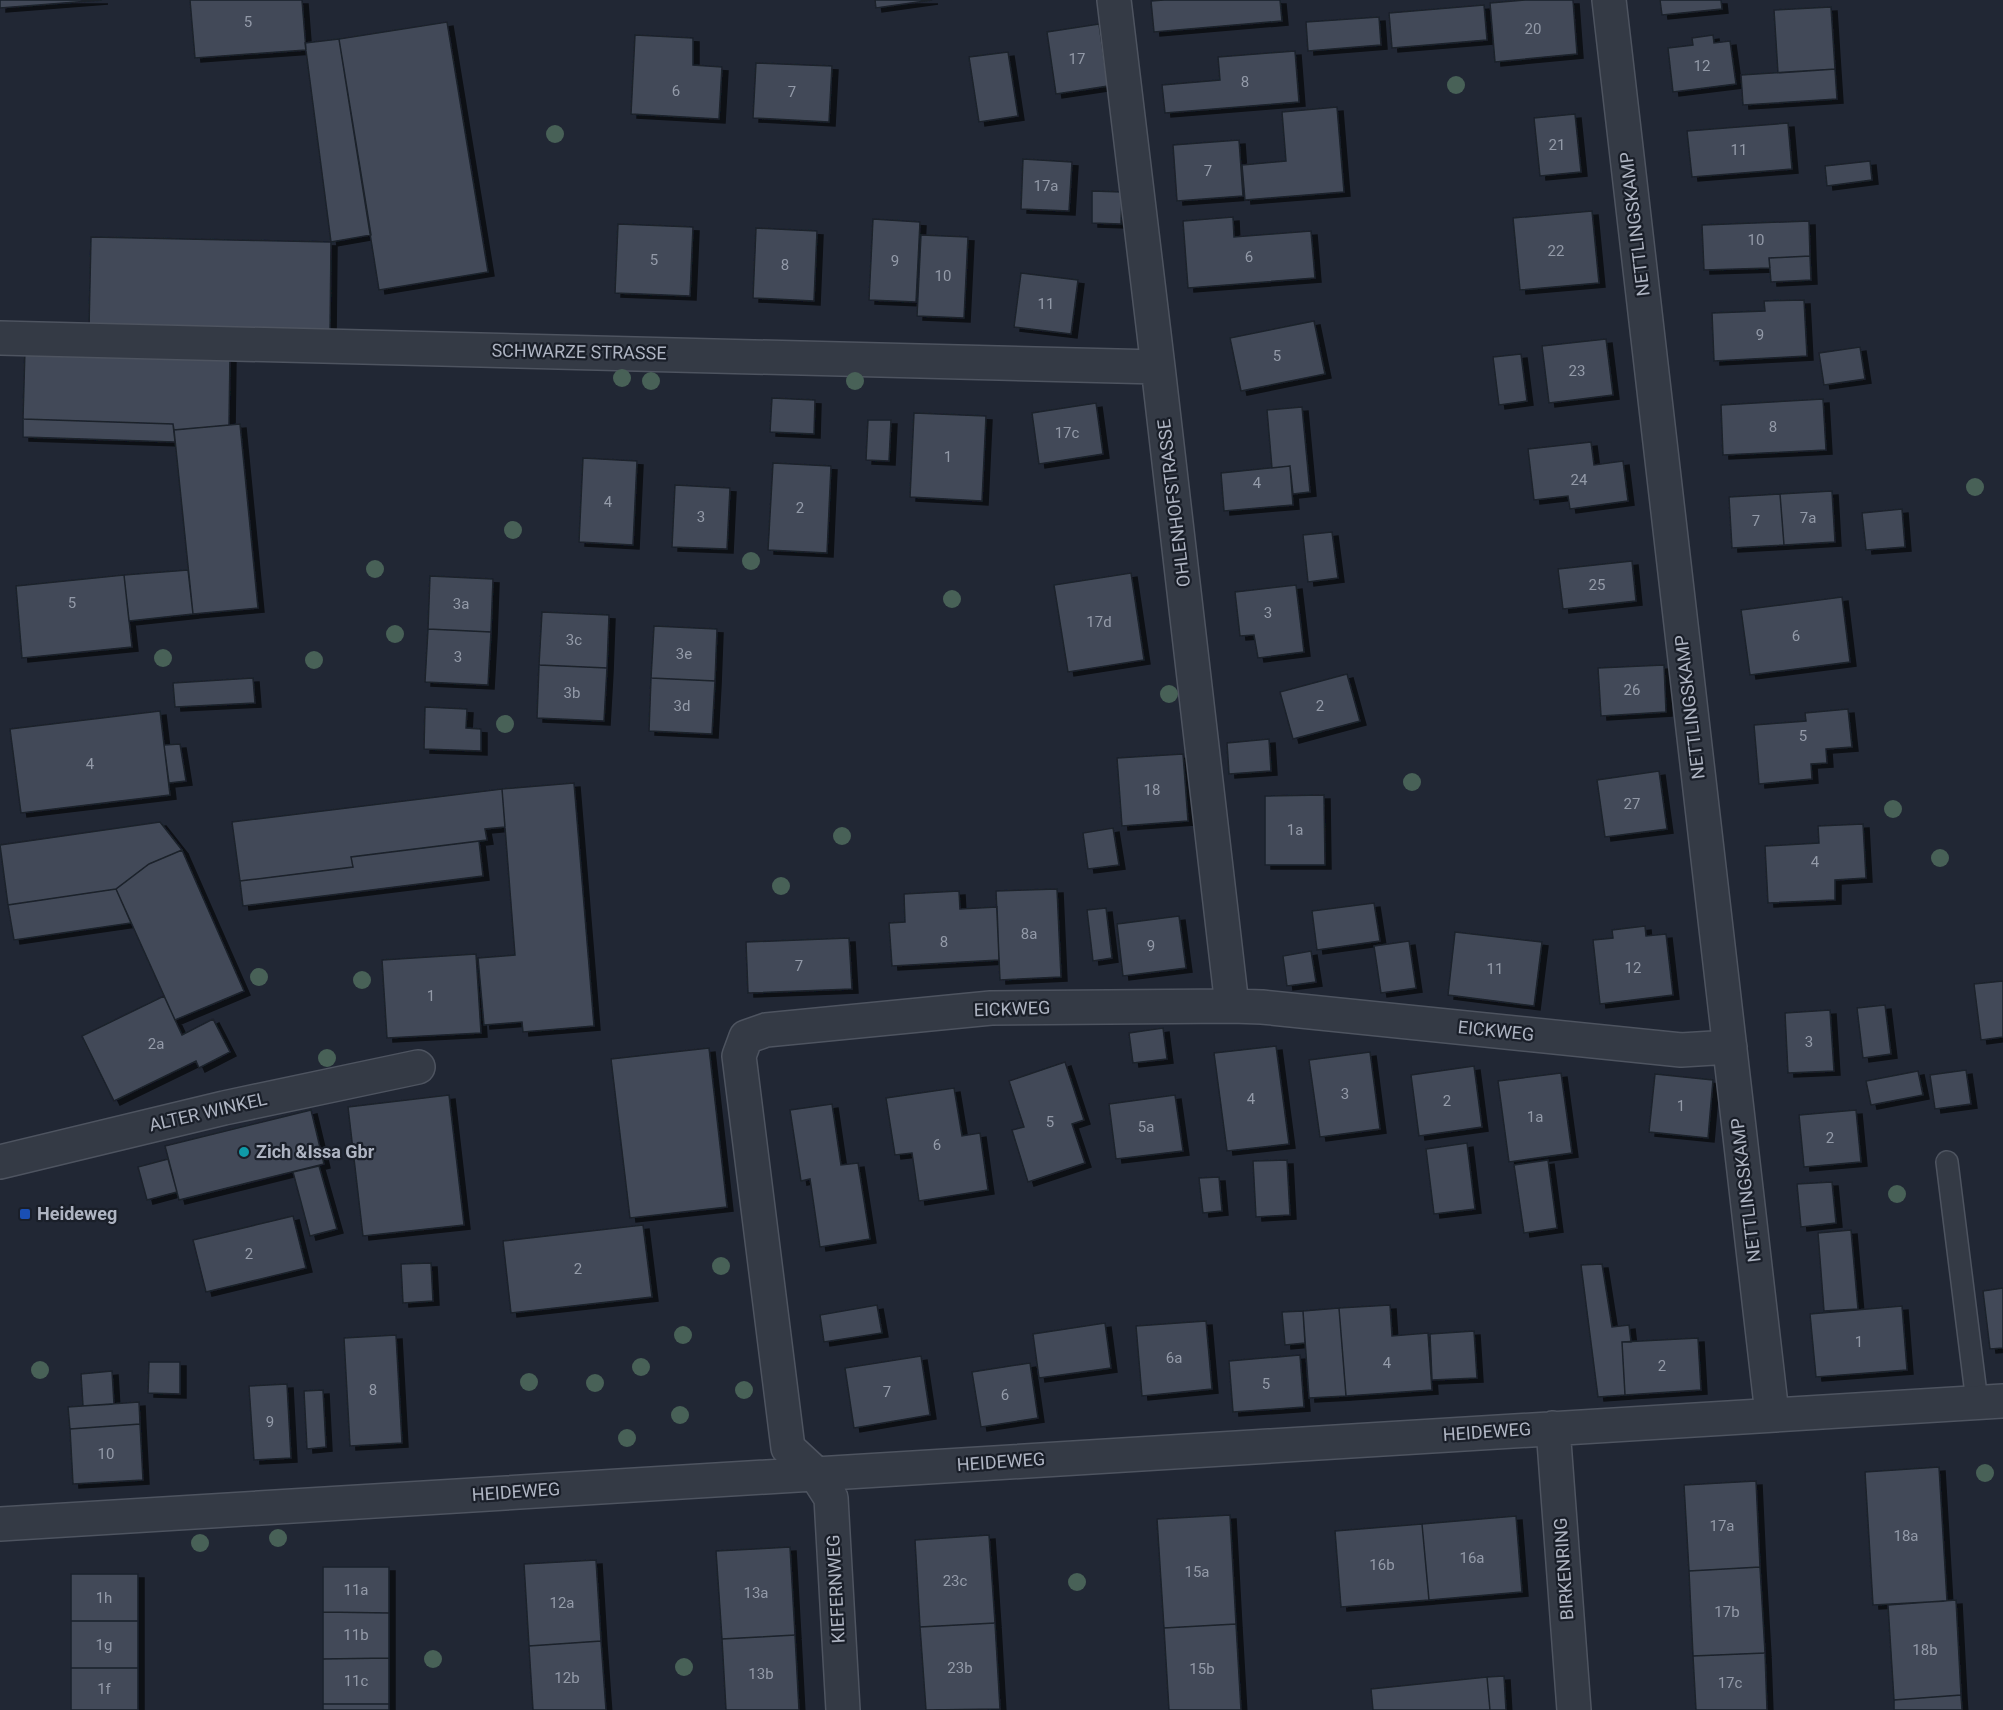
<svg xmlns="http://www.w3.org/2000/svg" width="2003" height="1710" viewBox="0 0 2003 1710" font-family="Roboto,sans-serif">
<defs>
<filter id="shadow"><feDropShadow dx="6" dy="4" stdDeviation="0" flood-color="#0009"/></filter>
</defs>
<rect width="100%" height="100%" fill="#212734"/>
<path fill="#424a58" stroke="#1b212b" stroke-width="1.5" filter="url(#shadow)" d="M0,0h102l-102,8z
M190,0h112l4,50 -111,8z
M875,0h57l-56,8z
M1164,0h116l2,21 -128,11 -3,-31z
M1525,0h48l4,54 -82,8 -5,-59z
M1660,0h61l1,9 -60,6z
M1484,5l3,35 -95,8 -3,-35z
M1831,7l4,62 -57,4 -4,-63z
M1379,17l2,28 -73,6 -2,-29z
M447,22l41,250 -109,18 -40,-251z
M1099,24l9,62 -52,8 -9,-62z
M635,35l58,3v27l29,2 -3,52 -88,-5z
M1713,35l1,8 16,-2 6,43 -63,8 -5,-44 25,-3 -1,-7z
M339,39l32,196 -40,7 -26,-199z
M1295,51l4,51 -134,11 -3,-28 58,-5 -2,-23z
M1008,52l10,64 -39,6 -10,-65z
M756,63l76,3 -3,56 -76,-4z
M1835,69l2,30 -94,6 -2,-30z
M1337,107l7,85 -99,8 -3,-35 44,-4 -4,-49z
M1575,114l6,58 -41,4 -6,-58z
M1788,123l4,46 -100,8 -5,-46z
M1239,140l4,56 -66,5 -4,-56z
M1023,159l49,3 -3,49 -48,-2z
M1870,161l2,19 -45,6 -2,-20z
M1092,191l30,1 -1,32 -29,-1z
M1592,211l7,72 -79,7 -7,-72z
M1233,217l1,20 77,-6 4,47 -127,10 -5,-67z
M873,219l47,3 -4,80 -47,-2z
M1809,221l1,35 -41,2 1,10 -66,2 -2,-45z
M618,224l75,3 -3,69 -75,-3z
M756,228l61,3 -3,70 -61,-3z
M921,235l47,2 -4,81 -47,-2z
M91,237l240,5 -1,92 -241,-5z
M1810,256l1,24 -40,2 -2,-24z
M1021,273l57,7 -7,54 -57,-7z
M1804,300l3,56 -93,5 -2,-48 53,-2 -1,-10z
M1314,321l11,53 -84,17 -11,-53z
M1606,339l7,56 -64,8 -7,-57z
M1860,347l5,32 -41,6 -5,-32z
M25,349l205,5 -1,71 -55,5 -1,-6 -150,-5z
M1521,354l6,47 -28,4 -6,-48z
M772,398l43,2 -1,34 -44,-2z
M1823,399l3,51 -103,5 -2,-50z
M1096,403l7,51 -64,10 -7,-51z
M1302,407l8,85 -17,2 -3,-28 -18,2 -5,-58z
M914,413l72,3 -4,85 -72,-4z
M23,419l150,5 2,18 -152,-5z
M868,420h23l-2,41 -23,-1z
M240,424l18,184 -65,6 -19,-184z
M1591,442l3,23 29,-4 5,40 -58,8 -2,-13 -34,4 -6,-51z
M583,458l54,3 -4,84 -54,-3z
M773,463l58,3 -4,87 -59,-3z
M1290,466l3,39 -69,6 -3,-38z
M675,485l55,3 -3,61 -55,-2z
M1832,491l3,51 -51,3 -4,-51z
M1780,494l4,51 -52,3 -3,-51z
M1902,509l3,38 -39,3 -4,-37z
M1332,532l6,46 -30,4 -5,-47z
M1632,561l4,40 -73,8 -5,-40z
M188,570l5,44 -64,7 -5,-46z
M1131,573l13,87 -76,12 -14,-87z
M124,575l8,72 -110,11 -6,-72z
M430,576l63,3 -2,53 -63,-3z
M1296,585l8,67 -46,6 -4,-23 -14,1 -5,-44z
M1842,597l8,65 -100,13 -9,-65z
M542,612l67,3 -2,53 -68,-3z
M654,626l63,3 -2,52 -64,-3z
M428,629l63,3 -3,53 -63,-3z
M539,665l68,3 -3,53 -67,-3z
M1664,665l2,47 -65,4 -3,-48z
M1347,674l13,47 -67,18 -13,-47z
M253,678l2,25 -80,4 -2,-24z
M651,678l64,3 -3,53 -63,-3z
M425,707l42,2 -1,19 15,1v22l-57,-2z
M1848,709l4,38 -26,2 1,14 -16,1 1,15 -53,5 -5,-59 52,-4 -1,-8z
M160,711l10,84 -149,18 -11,-84z
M1269,739l2,32 -42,3 -2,-31z
M180,744l6,37 -17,2 -5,-38z
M1183,754l5,67 -66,5 -5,-68z
M1659,771l8,58 -62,8 -8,-57z
M574,783l20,243 -71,6 -1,-10 -38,3 -6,-67 37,-3 -13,-166z
M502,789l3,38 -20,2 2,11 -136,17 2,10 -113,14 -8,-59z
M1324,795l1,70h-60v-69z
M160,822l22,28 -33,14 -33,25 -108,16 -8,-60z
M1863,824l3,54 -31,2v20l-67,3 -3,-57 54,-3 -1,-17z
M1113,828l6,37 -31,4 -5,-36z
M479,841l4,35 -240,30 -3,-25 113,-14 -2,-10z
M182,850l62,141 -69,29 -59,-131 33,-25z
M116,889l15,34 -117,17 -6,-35z
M1057,889l4,88 -61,3 -4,-89z
M959,891l1,18 37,-2 2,53 -107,6 -3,-43 16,-1 -1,-28z
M1374,903l6,38 -63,9 -5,-39z
M1106,908l6,50 -19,3 -6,-51z
M1179,916l7,52 -63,8 -6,-52z
M1645,926l1,10 20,-2 7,61 -73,9 -7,-64 20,-2 -1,-8z
M1455,932l87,10 -8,64 -86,-11z
M849,938l3,51 -104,4 -2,-51z
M1409,941l7,47 -35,5 -7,-47z
M1311,951l5,31 -29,4 -4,-30z
M476,954l5,79 -94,5 -5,-78z
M2003,981v56l-22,3 -7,-56z
M164,996l18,39 31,-16 17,33 -31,16 -3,-7 -82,40 -32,-65z
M1885,1005l6,49 -28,4 -6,-50z
M1830,1010l4,61 -46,2 -3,-60z
M1163,1028l4,31 -34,4 -4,-30z
M1276,1046l13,98 -62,7 -13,-98z
M709,1048l18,159 -97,11 -19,-159z
M1370,1052l10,77 -60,8 -11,-77z
M1065,1062l19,58 -12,4 13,39 -57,19 -16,-52 12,-3 -15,-46z
M1474,1066l8,61 -63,9 -8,-61z
M1966,1070l5,34 -36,5 -5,-34z
M1918,1071l5,24 -52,10 -5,-24z
M1561,1073l11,80 -63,9 -11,-81z
M1655,1074l58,6 -5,58 -59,-6z
M954,1088l8,48 18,-3 8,57 -69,11 -7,-48 -17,2 -9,-57z
M449,1095l15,130 -101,11 -15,-129z
M1175,1095l8,56 -67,8 -7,-55z
M832,1104l9,61 17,-2 12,76 -50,8 -10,-68 -9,2 -11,-71z
M311,1110l13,54 -145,36 -14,-54z
M1856,1110l5,52 -57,5 -5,-52z
M1467,1143l8,66 -41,5 -8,-65z
M168,1159l9,33 -30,8 -9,-33z
M1287,1160l3,55 -34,2 -3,-56z
M1548,1160l9,68 -33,5 -10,-68z
M319,1166l18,63 -27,7 -17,-64z
M1219,1177l3,34 -19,2 -4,-35z
M1832,1182l4,41 -35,4 -4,-43z
M293,1216l13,52 -100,24 -13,-52z
M643,1225l9,72 -141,16 -8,-72z
M1851,1230l7,79 -34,2 -6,-78z
M431,1263l2,38 -30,2 -2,-39z
M1602,1264l10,63 17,-2 2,17h-9l3,53 -27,2 -17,-132z
M2003,1288v60l-13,1 -7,-58z
M877,1305l5,28 -58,9 -4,-27z
M1390,1305l2,31 36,-3 4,57 -86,6 -7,-88z
M1902,1306l5,64 -91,7 -6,-63z
M1339,1308l7,88 -37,2 -6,-87z
M1303,1311l2,32 -20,2 -3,-33z
M1206,1321l6,68 -70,7 -6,-70z
M1105,1323l6,45 -72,10 -6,-44z
M1474,1331l3,47 -45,2 -2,-46z
M396,1335l6,108 -52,3 -6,-108z
M1698,1338l3,52 -76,5 -3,-53z
M1300,1355l4,52 -71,5 -4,-51z
M921,1356l9,59 -76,13 -9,-60z
M149,1362h31v32l-32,-1z
M1030,1363l8,55 -57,9 -9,-55z
M112,1371l2,33 -31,2 -2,-32z
M287,1384l4,74 -37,2 -5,-74z
M323,1390l3,57 -19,2 -3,-58z
M139,1402l1,22 -70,5 -2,-22z
M140,1424l3,56 -70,4 -3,-55z
M1939,1467l8,134 -74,4 -8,-133z
M1756,1481l4,86 -71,4 -5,-86z
M1230,1515l6,109 -72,4 -7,-109z
M1516,1516l6,76 -93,8 -7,-76z
M1422,1524l7,76 -88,7 -6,-76z
M989,1535l6,88 -75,4 -5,-87z
M790,1547l5,88 -73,4 -6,-88z
M596,1560l5,81 -72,5 -5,-82z
M323,1567h66v46l-66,-1z
M1760,1567l5,86 -72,3 -4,-85z
M71,1574h67v47h-67z
M1956,1600l5,95 -67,5 -6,-95z
M323,1612l66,1v45l-66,1z
M71,1621h67v47h-67z
M995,1623l5,86 -74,1 -6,-83z
M1236,1624l5,86h-72l-5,-82z
M795,1635l4,75h-73l-4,-71z
M601,1641l5,69h-73l-4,-64z
M1765,1653l2,57h-71l-3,-54z
M389,1658v46h-66v-45z
M71,1668h67v42h-67z
M1504,1676l2,34h-16l-3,-33z
M1487,1677l3,33h-117l-2,-21z
M1961,1695l1,15h-68v-10z
M323,1704h66v6h-66z"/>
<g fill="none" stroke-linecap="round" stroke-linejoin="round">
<g stroke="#4e5460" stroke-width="24">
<path id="service" d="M1947,1162l30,240"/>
</g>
<g stroke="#4e5460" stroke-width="36">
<path id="minor" d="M1114,0l44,367 74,639
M1609,0l163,1414
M0,338l1158,29
M0,1162l224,-54 194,-41
M1553,1428l21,282
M0,1524l2003,-123
M843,1710l-12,-212 -16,-25 -27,-25 -49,-392 7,-19 20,-7 225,-22 241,-2 30,1 419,43 49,-3"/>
</g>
<use href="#service" stroke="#343a45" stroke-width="21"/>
<use href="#minor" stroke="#343a45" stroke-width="33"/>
</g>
<g fill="#486157">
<circle cx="1456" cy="85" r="9"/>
<circle cx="555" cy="134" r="9"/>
<circle cx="622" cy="378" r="9"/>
<circle cx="651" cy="381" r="9"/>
<circle cx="855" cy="381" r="9"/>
<circle cx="1975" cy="487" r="9"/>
<circle cx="513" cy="530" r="9"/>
<circle cx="751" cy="561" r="9"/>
<circle cx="375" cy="569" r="9"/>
<circle cx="952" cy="599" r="9"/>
<circle cx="395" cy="634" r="9"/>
<circle cx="163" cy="658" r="9"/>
<circle cx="314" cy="660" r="9"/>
<circle cx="1169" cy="694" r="9"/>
<circle cx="505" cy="724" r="9"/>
<circle cx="1412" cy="782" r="9"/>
<circle cx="1893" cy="809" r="9"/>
<circle cx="842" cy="836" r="9"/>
<circle cx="1940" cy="858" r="9"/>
<circle cx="781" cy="886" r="9"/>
<circle cx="259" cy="977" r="9"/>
<circle cx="362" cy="980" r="9"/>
<circle cx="327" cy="1058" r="9"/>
<circle cx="1897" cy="1194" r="9"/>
<circle cx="721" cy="1266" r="9"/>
<circle cx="683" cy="1335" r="9"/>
<circle cx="641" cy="1367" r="9"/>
<circle cx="40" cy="1370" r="9"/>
<circle cx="529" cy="1382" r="9"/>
<circle cx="595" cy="1383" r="9"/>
<circle cx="744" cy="1390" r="9"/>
<circle cx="680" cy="1415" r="9"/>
<circle cx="627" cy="1438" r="9"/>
<circle cx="1985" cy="1473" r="9"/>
<circle cx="278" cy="1538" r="9"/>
<circle cx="200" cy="1543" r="9"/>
<circle cx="1077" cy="1582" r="9"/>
<circle cx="433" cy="1659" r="9"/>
<circle cx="684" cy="1667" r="9"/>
</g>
<circle fill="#0f9aa8" stroke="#1a1f29" stroke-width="2" cx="244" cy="1152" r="6"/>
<rect fill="#1a4fb4" stroke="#1a1f29" stroke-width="2" x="19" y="1208" width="12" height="12" rx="3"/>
<g text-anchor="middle" stroke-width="4.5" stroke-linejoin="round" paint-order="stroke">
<g font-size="15" fill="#939aa8">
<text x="248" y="27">5</text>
<text x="1533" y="34">20</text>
<text x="1077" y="64">17</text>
<text x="1702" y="71">12</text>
<text x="1245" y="87">8</text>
<text x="676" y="96">6</text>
<text x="792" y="97">7</text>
<text x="1557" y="150">21</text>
<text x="1739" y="155">11</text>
<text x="1208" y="176">7</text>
<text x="1046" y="191">17a</text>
<text x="1756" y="245">10</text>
<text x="1556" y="256">22</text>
<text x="1249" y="262">6</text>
<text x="654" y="265">5</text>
<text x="895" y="266">9</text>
<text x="785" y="270">8</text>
<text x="943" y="281">10</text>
<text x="1046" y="309">11</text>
<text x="1760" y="340">9</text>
<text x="1277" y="361">5</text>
<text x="1577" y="376">23</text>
<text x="1773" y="432">8</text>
<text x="1067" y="438">17c</text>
<text x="948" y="462">1</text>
<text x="1579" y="485">24</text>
<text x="1257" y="488">4</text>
<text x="608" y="507">4</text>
<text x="800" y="513">2</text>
<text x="701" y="522">3</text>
<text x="1808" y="523">7a</text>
<text x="1756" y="526">7</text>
<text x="1597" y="590">25</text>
<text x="72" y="608">5</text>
<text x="461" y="609">3a</text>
<text x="1268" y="618">3</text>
<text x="1099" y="627">17d</text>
<text x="1796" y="641">6</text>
<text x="574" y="645">3c</text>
<text x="684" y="659">3e</text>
<text x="458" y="662">3</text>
<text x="1632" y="695">26</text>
<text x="572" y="698">3b</text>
<text x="682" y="711">3d</text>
<text x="1320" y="711">2</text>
<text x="1803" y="741">5</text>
<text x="90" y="769">4</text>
<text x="1152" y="795">18</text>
<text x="1632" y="809">27</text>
<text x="1295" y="835">1a</text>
<text x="1815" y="867">4</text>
<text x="1029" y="939">8a</text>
<text x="944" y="947">8</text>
<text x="1151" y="951">9</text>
<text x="799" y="971">7</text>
<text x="1633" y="973">12</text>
<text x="1495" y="974">11</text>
<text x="431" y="1001">1</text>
<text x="1809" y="1047">3</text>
<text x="156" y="1049">2a</text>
<text x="1345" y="1099">3</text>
<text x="1251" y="1104">4</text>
<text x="1447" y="1106">2</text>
<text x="1681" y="1111">1</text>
<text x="1535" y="1122">1a</text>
<text x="1050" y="1127">5</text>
<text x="1146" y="1132">5a</text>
<text x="1830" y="1143">2</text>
<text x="937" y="1150">6</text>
<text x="249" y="1259">2</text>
<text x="578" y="1274">2</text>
<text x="1859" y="1347">1</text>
<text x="1174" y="1363">6a</text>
<text x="1387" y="1368">4</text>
<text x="1662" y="1371">2</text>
<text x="1266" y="1389">5</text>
<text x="373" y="1395">8</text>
<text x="887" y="1397">7</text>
<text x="1005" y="1400">6</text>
<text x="270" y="1427">9</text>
<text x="106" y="1459">10</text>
<text x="1722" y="1531">17a</text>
<text x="1906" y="1541">18a</text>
<text x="1472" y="1563">16a</text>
<text x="1382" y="1570">16b</text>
<text x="1197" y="1577">15a</text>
<text x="955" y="1586">23c</text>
<text x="356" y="1595">11a</text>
<text x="756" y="1598">13a</text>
<text x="104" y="1603">1h</text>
<text x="562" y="1608">12a</text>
<text x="1727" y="1617">17b</text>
<text x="356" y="1640">11b</text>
<text x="104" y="1650">1g</text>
<text x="1925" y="1655">18b</text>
<text x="960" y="1673">23b</text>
<text x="1202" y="1674">15b</text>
<text x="761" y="1679">13b</text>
<text x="567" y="1683">12b</text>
<text x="356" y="1686">11c</text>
<text x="1730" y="1688">17c</text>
<text x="104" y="1694">1f</text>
</g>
<g font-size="18" fill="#aeb4c2" stroke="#1a1f29">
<text transform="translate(1635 224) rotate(-97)" y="6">NETTLINGSKAMP</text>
<text transform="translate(579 352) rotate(1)" y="6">SCHWARZE STRASSE</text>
<text transform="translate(1174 503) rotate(-97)" y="6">OHLENHOFSTRASSE</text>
<text transform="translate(1690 707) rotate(-97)" y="6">NETTLINGSKAMP</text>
<text transform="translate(1012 1009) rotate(-2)" y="6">EICKWEG</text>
<text transform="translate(1496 1031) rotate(6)" y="6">EICKWEG</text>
<text transform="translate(208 1112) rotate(-13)" y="6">ALTER WINKEL</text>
<text transform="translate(1746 1190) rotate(-97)" y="6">NETTLINGSKAMP</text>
<text transform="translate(1487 1432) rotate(-4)" y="6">HEIDEWEG</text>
<text transform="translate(1001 1462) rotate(-4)" y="6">HEIDEWEG</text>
<text transform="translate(516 1492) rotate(-4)" y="6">HEIDEWEG</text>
<text transform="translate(1564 1569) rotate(-94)" y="6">BIRKENRING</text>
<text transform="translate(836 1589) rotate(-93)" y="6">KIEFERNWEG</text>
</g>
<g font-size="18" font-weight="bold" fill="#aeb4c2" stroke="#1a1f29" text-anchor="start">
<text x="256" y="1158">Zich &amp;Issa Gbr</text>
<text x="37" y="1220">Heideweg</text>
</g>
</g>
</svg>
